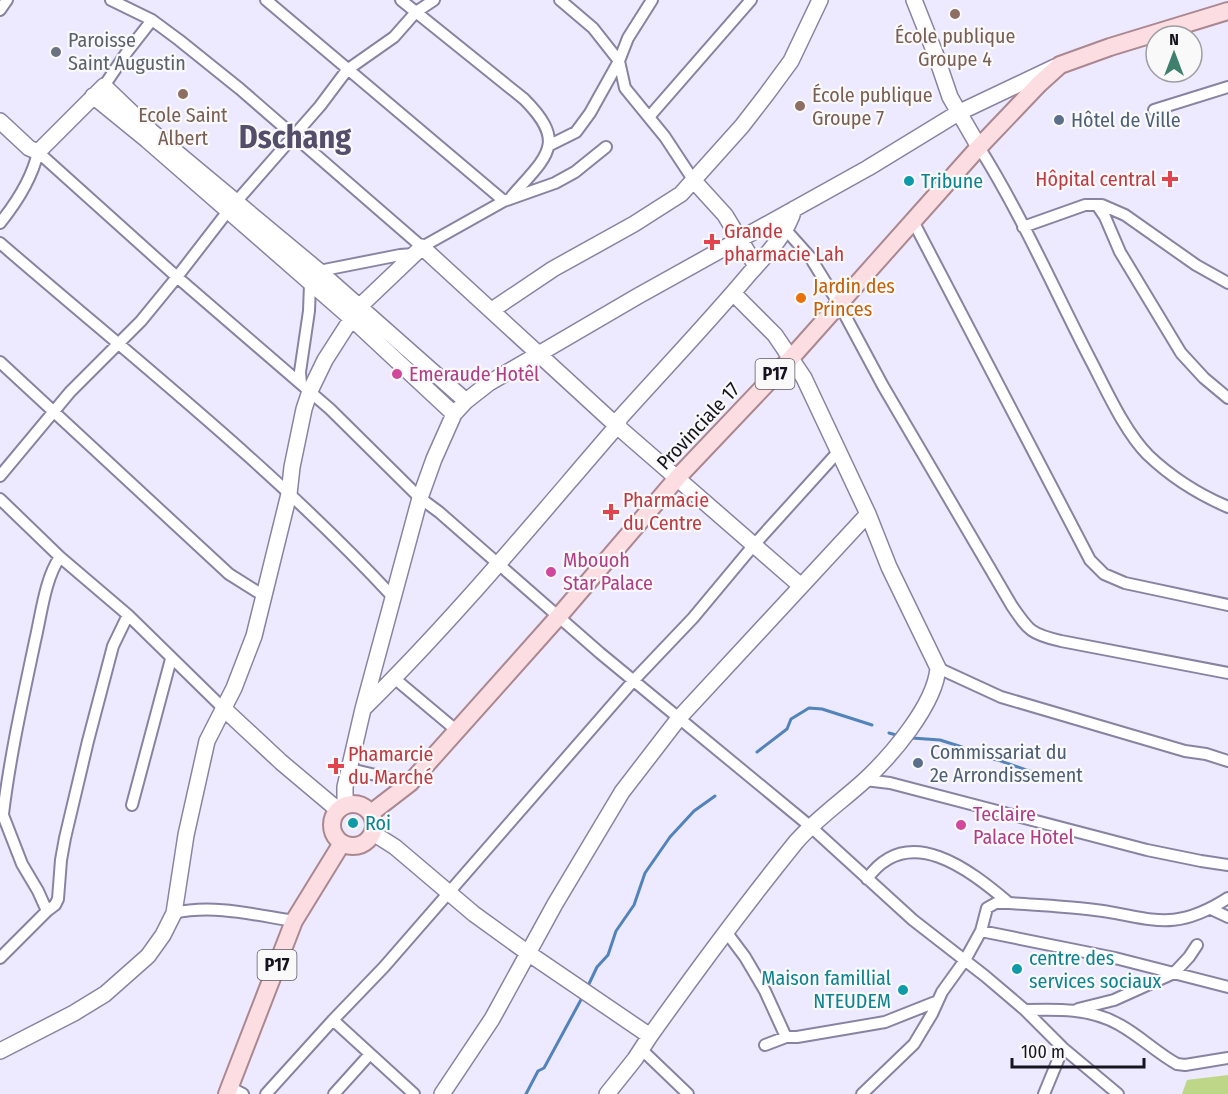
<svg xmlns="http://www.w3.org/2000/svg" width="1228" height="1094" viewBox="0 0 1228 1094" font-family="'Fira Sans Condensed',sans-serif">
<rect width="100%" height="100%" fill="#ede9fe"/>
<path fill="#bed687" d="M1228,1075v19h-46l5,-14z"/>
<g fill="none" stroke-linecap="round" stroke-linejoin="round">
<path stroke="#5283b9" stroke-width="3" d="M889,733l11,3
M912,738l28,2 22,7 13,10 23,3 48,17
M757,752l30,-23 4,-10 18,-11 13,1 50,16
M587,988l10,-21 11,-12 8,-24 18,-26 11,-32 25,-36 24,-26 21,-15
M526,1094l12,-23 6,-3 39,-72"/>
<g stroke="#8983a2" stroke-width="14">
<path id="street" d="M111,0l41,20 27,20 61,49 182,158 82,-46 51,-18 20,-11 31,-25
M266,0l238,201
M401,0l123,99c44,44 23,57 -12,97
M560,0l33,28 26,33 6,27 40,49 29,44
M0,10l7,-10
M104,86l23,-34 25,-32
M1154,110l74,-23
M649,117l102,-117
M550,145l26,-13 14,-19 29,-52 9,-23 24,-38
M979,147c42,67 74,140 110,210 16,30 35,74 59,98 22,21 52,40 80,52
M1097,205l8,12 15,35 61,101 23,25 24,20
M913,221l177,339 14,14 21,9 103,22
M0,223c17,-21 32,-44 38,-71l139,125 153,132 90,89 19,14 161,141 211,174 102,93 72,56 40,34 38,38 55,46
M1023,227l62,-22h17l23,10 71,50 32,18
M785,229l25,28 29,47 44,82 129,220c17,25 19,28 49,35l167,32
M0,243c133,115 273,225 393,354
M0,362l229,212 35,22
M301,384l-1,-12 9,-61 1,-27 9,-13 81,-16 14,-1
M0,476l70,-84 71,-71 36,-44 51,-66 92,-105 27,-36 47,-33 22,-25 18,-12
M0,499l60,58 68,58 95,93
M938,668l63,29 184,54 21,3 22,7
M394,678l62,52
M350,769l60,14
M865,780l25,3 257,67 54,11 27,4
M132,805l39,-146
M3,814c7,-58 20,-116 32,-173 6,-25 10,-63 25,-84
M867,879c41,-58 103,-9 142,24
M1211,909l17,8
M47,911l8,-6 3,-6 3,-39 4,-22 23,-97 25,-95 15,-31
M174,913c40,-9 81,2 120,8
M981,931l134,27 113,29
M727,933l18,24 20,34 21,46
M0,958l47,-47 -9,-20 -16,-27 -21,-54
M1078,1009l36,-9 60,-27 15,-16 8,-12
M1025,1010c32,-1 66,-2 95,15 20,11 37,28 57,39l8,1 43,-7
M333,1020l81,74
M765,1045l21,-8h11l88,-15 53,-21
M641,1049l47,45
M231,1088l12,6
M266,1094l67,-74 51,-53 250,-287 59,-62 60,-72 85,-94
M334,1094l36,-40
M862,1094l52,-50 18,-30 10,-22 23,-32 16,-29 6,-23 9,-5h13c26,2 52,3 78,6 61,6 82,27 141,-11
M1044,1094l19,-46"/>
</g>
<g stroke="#8983a2" stroke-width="18">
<path id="secondary" d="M914,0l21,53 15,44 29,50
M93,96l54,44 204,178 103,96
M0,121l29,27 9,4 66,-66 48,46 167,139 147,130
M694,181l31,34 31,51
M492,310l61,-41 81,-45 47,-30 61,-68 24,-31 25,-34 29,-61
M223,708l58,54 57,48
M363,709c90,-88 171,-187 254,-283l3,-8c43,-48 88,-95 130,-145 17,-19 37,-39 44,-64
M345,806v-19l18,-78 57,-211 14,-39 20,-45 12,-13 23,-18 149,-87 230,-128 90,-55 97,-46
M373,833l22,14 79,67 54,39 122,83c47,-66 95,-131 146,-194 20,-23 46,-41 68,-61 27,-25 71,-76 74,-113l-49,-101 -21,-53 -64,-136 -29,-43 -42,-42
M0,1051l74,-38 31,-19 43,-38 15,-21 11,-22 12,-78 21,-94 27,-53 20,-52 35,-142 3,-27 12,-58 6,-18 15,-31 34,-53 63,-60 195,179 184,160
M442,1094l50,-75 63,-115 67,-112 57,-74 189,-204
M607,1094l28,-35 15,-23"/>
</g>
<g stroke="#ab8890" stroke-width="20">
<path id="primary" d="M332 825a21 21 0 1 1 42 0a21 21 0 1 1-42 0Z
M371,813l39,-30 149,-167 119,-139 113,-119 188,-211 60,-63 21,-19 50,-18 118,-36
M227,1094l67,-173 48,-78"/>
</g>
<use href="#street" stroke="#fff" stroke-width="10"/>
<use href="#secondary" stroke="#fff" stroke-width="15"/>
<use href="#primary" stroke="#fcdde1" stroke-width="16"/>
</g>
<g fill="#8d6e63" stroke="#f9f9f9" stroke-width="2">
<circle cx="955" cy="14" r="6"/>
<circle cx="183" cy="94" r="6"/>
<circle cx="800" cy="106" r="6"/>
</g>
<circle fill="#6b7280" stroke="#f9f9f9" stroke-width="2" cx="56" cy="52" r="6"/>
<g fill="#5c6f8a" stroke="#f9f9f9" stroke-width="2">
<circle cx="1059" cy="120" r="6"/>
<circle cx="918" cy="763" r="6"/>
</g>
<g fill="#e0444e" stroke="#f9f9f9" stroke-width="2">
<path d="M1167 170h6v6h6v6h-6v6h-6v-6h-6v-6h6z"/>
<path d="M709 233h6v6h6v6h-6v6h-6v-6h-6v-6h6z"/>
<path d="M608 503h6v6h6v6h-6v6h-6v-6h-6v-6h6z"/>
<path d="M333 757h6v6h6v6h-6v6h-6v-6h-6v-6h6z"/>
</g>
<g fill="#0f9aa8" stroke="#f9f9f9" stroke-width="2">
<circle cx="909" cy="181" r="6"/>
<circle cx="353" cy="823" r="6"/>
<circle cx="1017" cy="969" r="6"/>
<circle cx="903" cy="990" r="6"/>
</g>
<circle fill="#e8710a" stroke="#f9f9f9" stroke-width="2" cx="801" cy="298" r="6"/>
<g fill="#d1479c" stroke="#f9f9f9" stroke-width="2">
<circle cx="397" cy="374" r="6"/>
<circle cx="551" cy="572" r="6"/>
<circle cx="961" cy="825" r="6"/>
</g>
<g text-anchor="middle" stroke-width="4.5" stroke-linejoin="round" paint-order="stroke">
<g fill="#f9f9f9" stroke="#5b5961" stroke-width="1.5">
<rect x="755.5" y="359" width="39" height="30" rx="4.5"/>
<rect x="257.5" y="950" width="39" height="30" rx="4.5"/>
</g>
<g font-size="18" font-weight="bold" fill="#171420">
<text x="775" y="380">P17</text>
<text x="277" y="971">P17</text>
</g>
<g font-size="20" fill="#785e54" stroke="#f9f9f9">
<text x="955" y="43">École publique<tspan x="955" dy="23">Groupe 4</tspan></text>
<text x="812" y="102" text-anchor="start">École publique<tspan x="812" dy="23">Groupe 7</tspan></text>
<text x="183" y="122">Ecole Saint<tspan x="183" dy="23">Albert</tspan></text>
</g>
<g font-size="20" fill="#5b616d" stroke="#f9f9f9" text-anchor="start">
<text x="68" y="47">Paroisse<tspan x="68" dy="23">Saint Augustin</tspan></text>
</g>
<g font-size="20" fill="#4e5e75" stroke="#f9f9f9" text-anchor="start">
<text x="1071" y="127">Hôtel de Ville</text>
<text x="930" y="759">Commissariat du<tspan x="930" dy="23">2e Arrondissement</tspan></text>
</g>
<g font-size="20" fill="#be3a42" stroke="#f9f9f9" text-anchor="start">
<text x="1156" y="186" text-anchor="end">Hôpital central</text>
<text x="724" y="238">Grande<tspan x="724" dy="23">pharmacie Lah</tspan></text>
<text x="623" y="507">Pharmacie<tspan x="623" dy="23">du Centre</tspan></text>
<text x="348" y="761">Phamarcie<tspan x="348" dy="23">du Marché</tspan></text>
</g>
<g font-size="20" fill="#0d838f" stroke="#f9f9f9" text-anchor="start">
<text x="921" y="188">Tribune</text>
<text x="365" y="830">Roi</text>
<text x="1029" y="965">centre des<tspan x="1029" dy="23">services sociaux</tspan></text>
<text x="891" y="985" text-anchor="end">Maison famillial<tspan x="891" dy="23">NTEUDEM</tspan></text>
</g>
<g font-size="20" fill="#c56008" stroke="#f9f9f9" text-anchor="start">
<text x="813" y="293">Jardin des<tspan x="813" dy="23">Princes</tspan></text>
</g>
<g font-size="20" fill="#b23c85" stroke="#f9f9f9" text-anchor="start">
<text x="409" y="381">Emeraude Hotêl</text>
<text x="563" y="567">Mbouoh<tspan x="563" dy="23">Star Palace</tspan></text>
<text x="973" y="821">Teclaire<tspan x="973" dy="23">Palace Hotel</tspan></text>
</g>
<g font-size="20" fill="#171420" stroke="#f9f9f9">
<text transform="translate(698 426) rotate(-47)" y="7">Provinciale 17</text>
</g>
<g font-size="32" font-weight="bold" fill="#544e6a" stroke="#f9f9f9">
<text x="295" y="148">Dschang</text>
</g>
</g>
<g transform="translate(1174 54)"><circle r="28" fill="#f9f9f9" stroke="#9f9da2" stroke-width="1.5"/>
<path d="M0-4.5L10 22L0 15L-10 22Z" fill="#3f7f6e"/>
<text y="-9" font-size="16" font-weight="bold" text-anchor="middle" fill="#171420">N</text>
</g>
<path d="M1012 1058v9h132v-9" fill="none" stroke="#171420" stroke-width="3"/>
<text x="1021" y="1058" font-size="18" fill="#171420" stroke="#f9f9f9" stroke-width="4.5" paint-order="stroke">100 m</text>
</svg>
